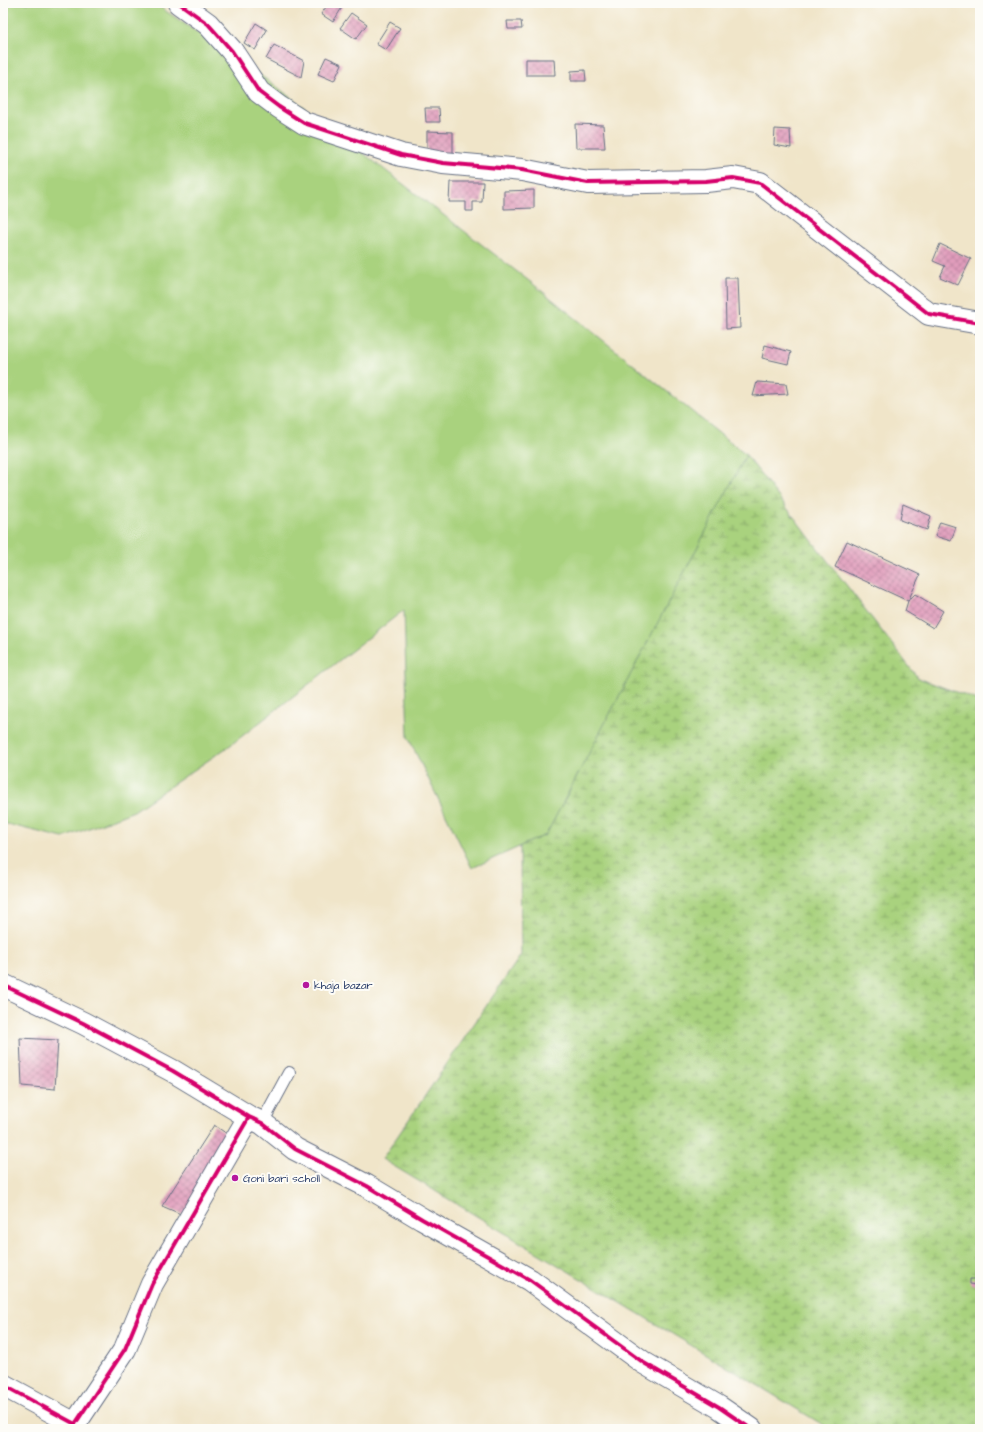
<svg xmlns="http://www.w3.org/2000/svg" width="983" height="1432" viewBox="0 0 983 1432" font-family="'Architects Daughter',sans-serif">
<defs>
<pattern id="wetland-marsh" width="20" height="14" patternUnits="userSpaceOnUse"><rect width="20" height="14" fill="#a9d27e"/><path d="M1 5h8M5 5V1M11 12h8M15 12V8" fill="none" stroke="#89ab6a"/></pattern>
<pattern id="building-cross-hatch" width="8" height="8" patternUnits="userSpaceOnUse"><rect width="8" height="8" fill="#e19dbc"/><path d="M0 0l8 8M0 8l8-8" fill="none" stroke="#b6809c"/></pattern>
</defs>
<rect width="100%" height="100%" fill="#fdfcf7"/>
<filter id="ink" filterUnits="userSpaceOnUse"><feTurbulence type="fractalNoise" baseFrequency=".025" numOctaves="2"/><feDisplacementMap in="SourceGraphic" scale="8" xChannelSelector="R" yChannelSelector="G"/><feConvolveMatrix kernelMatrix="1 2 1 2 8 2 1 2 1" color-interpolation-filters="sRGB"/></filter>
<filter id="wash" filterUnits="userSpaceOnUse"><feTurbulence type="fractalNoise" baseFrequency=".012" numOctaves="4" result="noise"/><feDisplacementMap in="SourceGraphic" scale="16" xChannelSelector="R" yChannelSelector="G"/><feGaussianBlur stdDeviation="0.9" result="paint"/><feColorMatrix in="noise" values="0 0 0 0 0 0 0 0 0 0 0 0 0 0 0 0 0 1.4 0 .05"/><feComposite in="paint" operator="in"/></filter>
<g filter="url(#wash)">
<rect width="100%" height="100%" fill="#f0e5c9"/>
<path fill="#a9d27e" stroke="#62806e" d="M3,3h151l122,83 257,198 213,171 -95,201 -105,179 -74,33 -64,-131 -4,-127 -172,134 -98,67 -71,27 -60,-15z"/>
<path fill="url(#wetland-marsh)" stroke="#62806e" d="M746,455l172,223 62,23v728h-150l-448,-270 139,-204 -1,-109 26,-11z"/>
<g id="blocks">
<path fill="url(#building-cross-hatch)" d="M329,3h10l4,3 -10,16 -12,-8z
M351,13l16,11 -11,15 -16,-11z
M507,21h14l1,8h-14z
M390,22l10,6 -14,22 -10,-6z
M256,23l11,7 -12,20 -11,-7z
M274,45l30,16 -3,16 -35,-18z
M326,57l16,7 -8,17 -16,-7z
M526,59h28l1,16h-29z
M585,70l1,11h-15v-10z
M425,108h14l1,14h-14z
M575,124l28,1 2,23h-29z
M775,129l15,1 1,18 -17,-3z
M427,131l26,1v24h-26z
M450,182h33l-1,20h-9v9h-7v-9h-17z
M534,190v18l-30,1v-18z
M940,244l31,15 -13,26 -18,-8 5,-11 -12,-5z
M725,278h13l2,50 -14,1z
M765,345l26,7 -3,12 -26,-6z
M757,382l29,2 2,10 -35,2z
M903,504l28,12 -4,14 -27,-10z
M940,522l16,5 -5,14 -16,-5z
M847,541l73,34 -12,26 7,-7 28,17 -10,17 -28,-17 3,-10 -73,-34z
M20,1038l38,2 -3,49 -33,-3z
M214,1125l19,13 -50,77 -21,-9z
M970,1279h7v6l-7,-1z"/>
</g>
</g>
<g filter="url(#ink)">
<use href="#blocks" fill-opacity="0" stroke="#666f83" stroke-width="1"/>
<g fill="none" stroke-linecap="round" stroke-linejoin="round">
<g stroke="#666f83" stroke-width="14">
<path id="service" d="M262,1123l27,-50"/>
</g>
<g stroke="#666f83" stroke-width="24">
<path id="minor" d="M179,3l29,21 24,27 27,41 20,15 25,16 97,32 42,8 79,7 66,13 118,-2 27,-3 27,5 169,131 51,9
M3,985l80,38 90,48 76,46 13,6 33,26 72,37 55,33 108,61 114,83 75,44 32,22
M3,1385l72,39 50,-75 27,-65 97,-167"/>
</g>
<use href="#service" stroke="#fff" stroke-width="12"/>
<use href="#minor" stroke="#fff" stroke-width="22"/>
<g stroke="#fdfcf7" stroke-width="6">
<path id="cycleway" d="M179,3l29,21 24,27 27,41 20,15 25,16 97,32 42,8 79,7 66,13 118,-2 27,-3 27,5 169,131 51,9
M3,985l80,38 90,48 76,46 13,6 33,26 72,37 55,33 108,61 114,83 75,44 32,22
M3,1385l72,39 50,-75 27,-65 97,-167"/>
</g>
<use href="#cycleway" stroke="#d6006c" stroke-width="4"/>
</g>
</g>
<g fill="#b5179e" stroke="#fdfcf7" stroke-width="1.5">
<circle cx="306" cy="985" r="4"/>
<circle cx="235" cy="1178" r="4"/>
</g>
<g text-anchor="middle" stroke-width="4" stroke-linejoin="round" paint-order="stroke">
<g font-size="11" fill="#1b2f5e" stroke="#fdfcf7" text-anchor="start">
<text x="314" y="989">khaja bazar</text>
<text x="243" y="1182">Goni bari scholl</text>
</g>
</g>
<rect width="983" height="1432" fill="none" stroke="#fdfcf7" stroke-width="16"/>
</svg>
